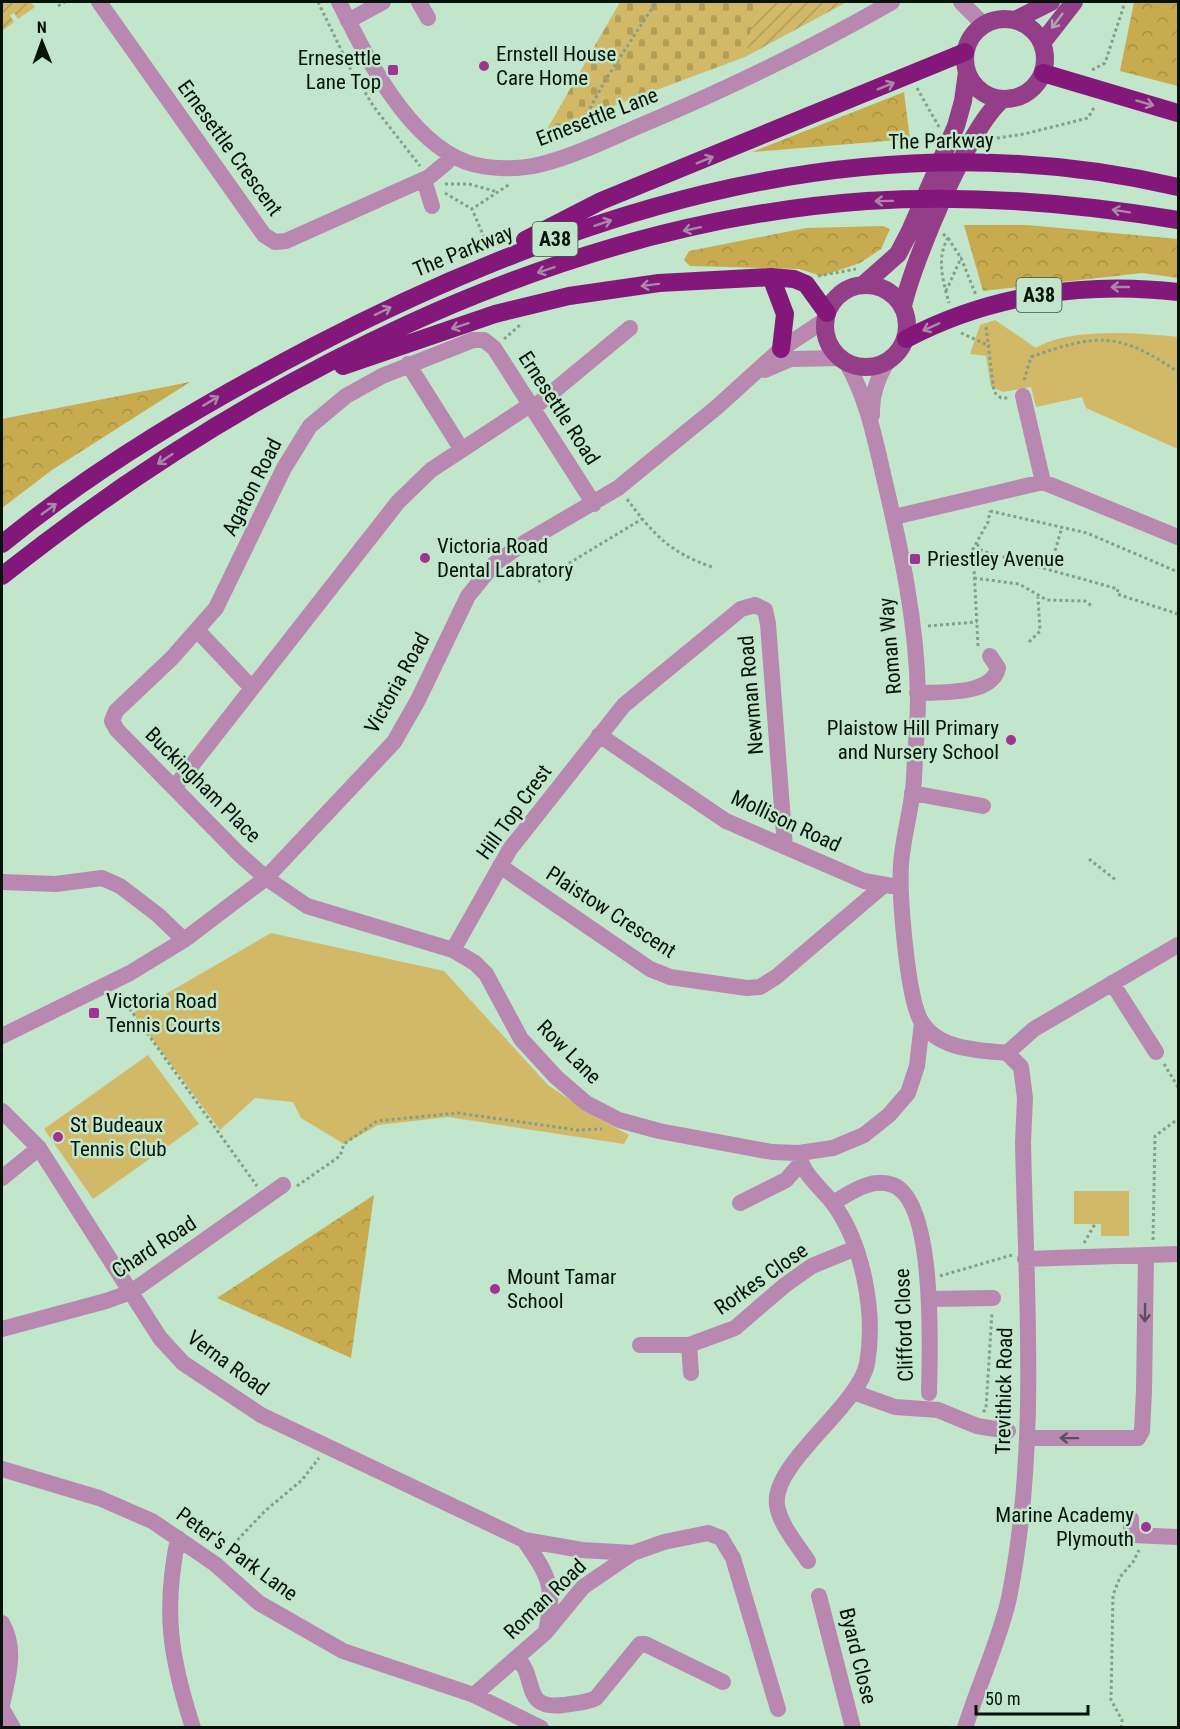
<svg xmlns="http://www.w3.org/2000/svg" width="1180" height="1729" viewBox="0 0 1180 1729" font-family="'Roboto Condensed',sans-serif">
<defs>
<pattern id="forest-crowns" width="20" height="18" patternUnits="userSpaceOnUse" patternTransform="scale(1.5)"><rect width="20" height="18" fill="#c7ab4e"/><path d="M2 6a3 3 0 1 1 6 0M12 15a3 3 0 1 1 6 0" fill="none" stroke="#a99243"/></pattern>
<pattern id="cemetery-stones" width="16" height="16" patternUnits="userSpaceOnUse" patternTransform="scale(1.5)"><rect width="16" height="16" fill="#d2b967"/><path d="M2 7V4a2 2 0 0 1 4 0v3zM10 15v-3a2 2 0 0 1 4 0v3z" fill="#b39e58"/></pattern>
<pattern id="garden-furrows" width="10" height="10" patternUnits="userSpaceOnUse" patternTransform="scale(1.5)"><rect width="10" height="10" fill="#d2b967"/><path d="M-1 1l2-2M0 10L10 0M9 11l2-2" fill="none" stroke="#b39e58"/></pattern>
</defs>
<rect width="100%" height="100%" fill="#c2e6cb"/>
<path fill="url(#forest-crowns)" d="M1134,2h44v84l-58,-15z
M904,92l6,47 -158,13z
M964,225h63l151,14v39l-36,-5 -159,18z
M883,226l7,3 -9,20 -21,14 -38,13 -23,-7 -109,-3 -6,-6 5,-9 117,-23z
M190,382l-138,88 -50,38v-89z
M374,1195l-23,163 -134,-60z"/>
<path fill="url(#cemetery-stones)" d="M620,2h151c-19,14 -21,32 -26,55l-199,74z"/>
<path fill="#d2b967" d="M995,320l41,28c34,-21 104,-15 142,-11v112l-92,-41 -4,-11 -46,10 -5,-20 -28,5 -12,-5 -5,-31 -16,-2 10,-29z
M271,933l173,38 104,114 46,31 35,19 -5,9 -176,-27 -70,8 -34,19 -43,-26 -8,-16 -38,-4 -35,32 -87,-117z
M148,1055l51,69 -106,75 -49,-70z
M1074,1191h55v45h-28v-12h-27z"/>
<path fill="url(#garden-furrows)" d="M2,2h29l4,5 -17,12 -4,-6 -4,2 4,7 -12,9z
M771,2h76l-102,55c5,-23 7,-41 26,-55z"/>
<g fill="none" stroke-linecap="round" stroke-linejoin="round">
<path stroke="#84a08b" stroke-width="3" stroke-dasharray="3 3" stroke-linecap="butt" d="M318,2l32,66 24,39 46,59
M58,6l7,-4
M1092,70l13,-7 20,-61
M917,88l22,39
M584,119l22,-40 50,-77
M991,139l33,-5 64,-16 7,-12
M445,184h24l29,8
M445,193l27,16
M943,234l5,4c-12,20 -5,43 1,65
M948,238l13,20
M489,249l-17,-40 38,-25
M818,276l38,-7
M946,291l15,-33 15,37
M986,327l8,65 7,6h7
M961,333l29,13
M504,339l17,-15
M1024,380l7,-23c67,-24 88,-25 147,15
M627,499c26,35 42,53 85,68
M990,511l97,22 91,39
M977,544l5,7 136,38 -1,5 61,20
M1050,568l12,-41
M974,578l45,6 28,16 38,1 7,5
M538,582l104,-63
M928,626l49,-4
M1029,642l11,-11 -2,-34
M978,646l-5,-97 15,-27 2,-11
M1089,859l28,22
M119,994l138,192
M1164,1064l14,23
M297,1186l43,-30 4,-12 33,-23 81,-8 119,17 25,-1
M1153,1240l2,-104 23,-17
M1084,1243l11,-19
M940,1276l72,-21
M983,1412l3,-3 6,-97
M225,1553l40,-42 37,-31 17,-22
M1121,1728l1,-8 -11,-20 2,-105 7,-18 13,-15 6,-12"/>
<path stroke="#b888b0" stroke-width="16" d="M99,2l165,233 11,7 11,-1 143,-64 18,-15 3,-8
M339,2c27,54 67,137 127,160 23,8 53,8 76,2 35,-9 69,-26 102,-40 85,-36 168,-76 248,-122
M419,2l9,16
M961,2l23,23
M348,21l35,-19
M424,180l8,26
M846,362c21,36 29,77 38,116 17,72 33,145 34,219 0,27 -3,55 -4,82 -2,29 -11,57 -13,85 -2,30 6,133 20,157 17,29 57,29 86,32
M408,364l54,86
M765,370l26,-11 49,-1
M1023,396l20,86
M532,409l98,-81
M872,415c-1,-20 5,-36 15,-53
M594,504l-100,-156 -10,-8h-11l-91,36 -36,20 -36,30 -26,42 -68,140 -44,50 -56,53 -4,10 5,9 122,124 27,24 41,28 146,44 22,13 11,11 35,65 35,38 30,26 33,17 40,11 113,21 27,1 34,-5 31,-13 25,-20 19,-22 9,-27 5,-43
M894,517l149,-35 135,55
M198,631l53,56
M917,693c22,-1 75,3 81,-25l-8,-12
M599,735l127,86 138,60 28,5
M174,788l224,-286 33,-32 99,-65
M912,793l71,13
M500,866l150,103 20,8 77,11 13,-1 16,-10 107,-91
M2,882l54,2 46,-6 18,8 38,29 26,25
M453,950l57,-101 114,-144 117,-96 14,-4 10,5 3,14 17,223
M1112,983l44,69
M2,1036l128,-63 54,-33 82,-62 128,-136 24,-42 50,-104 26,-32 30,-21 94,-55 99,-81 64,-58 44,-29
M1007,1053l27,-24 144,-84
M2,1111l37,37 121,190 23,25 78,52 263,125c26,38 31,46 22,92
M799,1153c2,20 21,34 33,49 31,41 44,111 35,162 -9,43 -96,100 -90,141 3,20 20,39 31,56
M2,1178l37,-30
M740,1203l46,-23 14,-16
M833,1203c17,-10 38,-26 60,-18 43,17 37,168 36,208
M1025,1259l153,-5
M930,1299l63,-1
M2,1329l104,-28 25,-9 152,-107
M640,1345h49l46,-17 50,-43 27,-19 44,-18
M689,1345l2,28
M853,1392l42,15 43,3 39,16 31,5
M1028,1438h110l4,-7 2,-40 2,-136
M2,1469l97,29 53,23 63,43 44,39 84,48 131,44 67,33
M1131,1519v16l47,2
M178,1538c-15,73 -8,119 15,190
M524,1540l58,10 51,3
M819,1596l34,132
M2,1623c15,26 6,54 0,82
M517,1657c21,22 4,53 47,48 11,-2 23,-2 32,-7l44,-54h5l78,38
M474,1695l72,-63 37,-45 50,-34 31,-11 44,-9 13,5 12,20 45,151
M2,1709l11,19
M965,1728c13,-42 35,-89 44,-130 30,-150 17,-304 14,-456l2,-44 -4,-31 -14,-14"/>
<path stroke="#943d89" stroke-width="18" d="M965 59a40 40 0 1 1 80 0a40 40 0 1 1-80 0Z
M1015,20l36,-18
M1042,43l32,-41
M825 326a41 41 0 1 1 82 0a41 41 0 1 1-82 0Z
M863,285l35,-31 11,-21 47,-107 7,-25 4,-29
M903,306c10,-44 66,-181 100,-207"/>
<path stroke="#84187a" stroke-width="18" d="M1043,73l135,40
M525,240l76,-39 364,-149
M771,277l14,37 -4,35
M906,339c83,-44 179,-58 272,-47
M343,366l152,-52 74,-18 90,-13 112,-6 23,2 12,5 21,29
M2,544c95,-78 203,-141 312,-198 270,-140 559,-230 864,-159
M2,576c243,-193 550,-353 865,-375 105,-7 209,2 311,19"/>
</g>
<defs><path id="oneway-shaft" d="M-6 0H5M1.5-3L5.5 0L1.5 3" fill="none" stroke-width="1.6" stroke-linecap="round" stroke-linejoin="round" transform="scale(1.5)"/></defs>
<use stroke="#b0a2b1" href="#oneway-shaft" transform="translate(1057 21) rotate(127)"/>
<g stroke="#a689a7">
<use href="#oneway-shaft" transform="translate(886 86) rotate(-22)"/>
<use href="#oneway-shaft" transform="translate(1145 103) rotate(16)"/>
<use href="#oneway-shaft" transform="translate(705 160) rotate(-22)"/>
<use href="#oneway-shaft" transform="translate(884 201) rotate(179)"/>
<use href="#oneway-shaft" transform="translate(1121 211) rotate(-171)"/>
<use href="#oneway-shaft" transform="translate(603 223) rotate(-18)"/>
<use href="#oneway-shaft" transform="translate(692 229) rotate(168)"/>
<use href="#oneway-shaft" transform="translate(546 270) rotate(162)"/>
<use href="#oneway-shaft" transform="translate(650 285) rotate(173)"/>
<use href="#oneway-shaft" transform="translate(1120 287) rotate(-180)"/>
<use href="#oneway-shaft" transform="translate(383 311) rotate(-26)"/>
<use href="#oneway-shaft" transform="translate(460 326) rotate(162)"/>
<use href="#oneway-shaft" transform="translate(931 327) rotate(156)"/>
<use href="#oneway-shaft" transform="translate(211 401) rotate(-31)"/>
<use href="#oneway-shaft" transform="translate(165 459) rotate(146)"/>
<use href="#oneway-shaft" transform="translate(49 509) rotate(-36)"/>
</g>
<g stroke="#5f4e5d">
<use href="#oneway-shaft" transform="translate(1145 1313) rotate(91)"/>
<use href="#oneway-shaft" transform="translate(1069 1438) rotate(-179)"/>
</g>
<g fill="#a03495" stroke="#c2e6cb" stroke-width="2">
<circle cx="484" cy="66" r="6"/>
<rect x="387" y="64" width="12" height="12" rx="3"/>
<circle cx="425" cy="558" r="6"/>
<rect x="909" y="553" width="12" height="12" rx="3"/>
<circle cx="1011" cy="740" r="6"/>
<rect x="88" y="1007" width="12" height="12" rx="3"/>
<circle cx="58" cy="1137" r="6"/>
<circle cx="495" cy="1289" r="6"/>
<circle cx="1146" cy="1527" r="6"/>
</g>
<g text-anchor="middle" stroke-width="5" stroke-linejoin="round" paint-order="stroke">
<g fill="#c2e6cb" stroke="#3e5244" stroke-width="1.5">
<rect x="532.5" y="222" width="45" height="34" rx="4.5"/>
<rect x="1016.5" y="278" width="45" height="34" rx="4.5"/>
</g>
<g font-size="20" font-weight="bold" fill="#06130a">
<text x="555" y="246">A38</text>
<text x="1039" y="302">A38</text>
</g>
<g font-size="21" fill="#06130a" stroke="#c2e6cb" text-anchor="start">
<text x="496" y="61">Ernstell House<tspan x="496" dy="24">Care Home</tspan></text>
<text x="381" y="65" text-anchor="end">Ernesettle<tspan x="381" dy="24">Lane Top</tspan></text>
<text x="437" y="553">Victoria Road<tspan x="437" dy="24">Dental Labratory</tspan></text>
<text x="927" y="566">Priestley Avenue</text>
<text x="999" y="735" text-anchor="end">Plaistow Hill Primary<tspan x="999" dy="24">and Nursery School</tspan></text>
<text x="106" y="1008">Victoria Road<tspan x="106" dy="24">Tennis Courts</tspan></text>
<text x="70" y="1132">St Budeaux<tspan x="70" dy="24">Tennis Club</tspan></text>
<text x="507" y="1284">Mount Tamar<tspan x="507" dy="24">School</tspan></text>
<text x="1134" y="1522" text-anchor="end">Marine Academy<tspan x="1134" dy="24">Plymouth</tspan></text>
</g>
<g font-size="21" fill="#06130a" stroke="#c2e6cb">
<text transform="translate(597 117) rotate(-21)" y="7">Ernesettle Lane</text>
<text transform="translate(941 141) rotate(-1)" y="7">The Parkway</text>
<text transform="translate(230 148) rotate(54)" y="7">Ernesettle Crescent</text>
<text transform="translate(463 251) rotate(-22)" y="7">The Parkway</text>
<text transform="translate(559 408) rotate(57)" y="7">Ernesettle Road</text>
<text transform="translate(252 487) rotate(-63)" y="7">Agaton Road</text>
<text transform="translate(890 646) rotate(-95)" y="7">Roman Way</text>
<text transform="translate(397 683) rotate(-61)" y="7">Victoria Road</text>
<text transform="translate(751 695) rotate(-95)" y="7">Newman Road</text>
<text transform="translate(203 785) rotate(45)" y="7">Buckingham Place</text>
<text transform="translate(514 812) rotate(-54)" y="7">Hill Top Crest</text>
<text transform="translate(786 821) rotate(25)" y="7">Mollison Road</text>
<text transform="translate(611 912) rotate(33)" y="7">Plaistow Crescent</text>
<text transform="translate(569 1052) rotate(45)" y="7">Row Lane</text>
<text transform="translate(154 1247) rotate(-33)" y="7">Chard Road</text>
<text transform="translate(761 1279) rotate(-35)" y="7">Rorkes Close</text>
<text transform="translate(904 1325) rotate(-92)" y="7">Clifford Close</text>
<text transform="translate(228 1363) rotate(36)" y="7">Verna Road</text>
<text transform="translate(1004 1391) rotate(-89)" y="7">Trevithick Road</text>
<text transform="translate(237 1554) rotate(36)" y="7">Peter's Park Lane</text>
<text transform="translate(545 1599) rotate(-44)" y="7">Roman Road</text>
<text transform="translate(858 1656) rotate(76)" y="7">Byard Close</text>
</g>
</g>
<rect width="1180" height="1729" fill="none" stroke="#06130a" stroke-width="6"/>
<g transform="translate(42 42) rotate(359)" stroke="#c2e6cb" stroke-width="4.5" paint-order="stroke">
<path d="M0-4.5L10 22L0 15L-10 22Z" fill="#06130a"/>
<text y="-9" font-size="16" font-weight="bold" text-anchor="middle" fill="#06130a">N</text>
</g>
<path d="M976 1705v9h112v-9" fill="none" stroke="#06130a" stroke-width="3"/>
<text x="985" y="1705" font-size="18" fill="#06130a" stroke="#c2e6cb" stroke-width="4.5" paint-order="stroke">50 m</text>
</svg>
